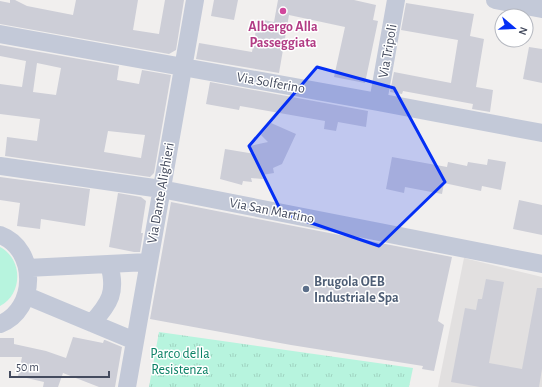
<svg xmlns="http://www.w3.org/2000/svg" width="542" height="387" viewBox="0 0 542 387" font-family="'Alegreya Sans',sans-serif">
<defs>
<pattern id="park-tufts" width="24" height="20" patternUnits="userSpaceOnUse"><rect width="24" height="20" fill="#b7f4de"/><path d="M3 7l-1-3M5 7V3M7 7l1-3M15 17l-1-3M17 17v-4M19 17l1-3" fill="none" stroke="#9fd3c1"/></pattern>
</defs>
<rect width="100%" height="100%" fill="#f1efee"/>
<path fill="#e2e0e0" d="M464,258l78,19v110h-104z"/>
<path fill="#b7f4de" d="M0,247c23,12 23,47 0,59z"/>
<path fill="url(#park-tufts)" d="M159,332l254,36 -4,19h-260z"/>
<path fill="#cdced7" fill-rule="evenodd" d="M10,0h5l12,6 46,9 3,-15h62l-5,30 26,4 6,-34h19l-8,50 -7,4 -169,-30v-23l10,2z
M214,0h24l-4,20 -23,-4z
M278,0h76l22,5 -3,15 5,1 -13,62 -31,-6 11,-50 -56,-12 -10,58 -83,-14 3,-16 53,9 6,-33 16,3z
M406,3l68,11 -4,22 14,3 -8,48 17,3 -3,22 -18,-3 1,-5 -70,-13 -1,3 -12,-2 4,-20 57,11 7,-43 -57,-10z
M0,45l119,21 -2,14 22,4 3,-14 29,5 -17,98 -4,4 -145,-21 2,-19 30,4 3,-22 -40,-5v-30l22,3 4,-26 -26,-5zM37,63l24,5 -5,27 -23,-3zM108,131l37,4 -4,23 -37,-6z
M529,47l13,2v34l-19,-4z
M210,82l158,29 -2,16 -28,-5 -2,9 -12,-2 1,-8 -85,-15 -1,4 -33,-6z
M271,123l25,11 -14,30 -9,4 1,5 -12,2 1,4 -12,-1 1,4 -9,-1 -1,4 -22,-6 5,-30 30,5 -5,-8 18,-4 -7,-7z
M392,157l55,10 1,-5 19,4 1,-4 19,3 1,-6 18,3 -5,28 -19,-4 -1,5 -37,-8 -2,11 -37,-7 -1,6 -18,-4z
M0,177l90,12 -5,37 -44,-7 -1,10 -23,-3 3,-23 -20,-3z
M118,193l23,4 5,4 -5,32h2l-3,19h-6l-25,-5z
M519,200l23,5v30l-29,-6z
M171,202l281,55 -14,64 6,4 -10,46 -12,-2 1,-3 -132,-21 -141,-26z
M486,279l18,3 -15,81 33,6 15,-81h5v81l-3,18h-59l-29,-5 14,-74 11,2 2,-11h4z
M73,337l30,6 1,-3h1l17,7 -7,40h-16l-36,-14 -5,14h-15l1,-5 -26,-6 4,-19h-22v-19h14v6l32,7 20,7z"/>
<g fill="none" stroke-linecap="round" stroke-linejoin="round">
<path stroke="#c3c9d8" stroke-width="18" d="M495,0l47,9
M0,34l378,68 164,31
M378,102l18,-102
M0,166l161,23 381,75
M0,235c38,14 37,75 0,89
M27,268l121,-6
M27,296l108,45
M92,323c18,-20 25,-31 17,-59
M127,387l68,-387"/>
</g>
<path fill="#042ff5" fill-opacity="0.2" stroke="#042ff5" stroke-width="3" stroke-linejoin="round" d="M317,67l77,21 51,94 -66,64 -97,-33 -33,-67z"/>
<circle fill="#d1479c" stroke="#fff" stroke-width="1.5" cx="283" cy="11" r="4"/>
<circle fill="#5c6f8a" stroke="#fff" stroke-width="1.5" cx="306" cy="289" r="4"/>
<g text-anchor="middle" stroke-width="3" stroke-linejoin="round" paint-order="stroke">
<g font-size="14" font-weight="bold" fill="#b23c85" stroke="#fff">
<text x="283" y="31">Albergo Alla<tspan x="283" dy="16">Passeggiata</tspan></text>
</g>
<g font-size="14" fill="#444b5e" stroke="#fff">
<text transform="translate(387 51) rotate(-80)" y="5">Via Tripoli</text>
<text transform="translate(271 82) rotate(10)" y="5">Via Solferino</text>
<text transform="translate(160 193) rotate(-80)" y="5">Via Dante Alighieri</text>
<text transform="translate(272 210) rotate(11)" y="5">Via San Martino</text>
</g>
<g font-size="14" font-weight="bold" fill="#4e5e75" stroke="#fff" text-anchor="start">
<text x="314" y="286">Brugola OEB<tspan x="314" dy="16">Industriale Spa</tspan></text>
</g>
<g font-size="14" fill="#0c8266" stroke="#fff">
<text x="180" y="358">Parco della<tspan x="180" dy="16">Resistenza</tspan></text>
</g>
</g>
<g transform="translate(514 28) rotate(109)"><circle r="19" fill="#ffffff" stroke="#b4b7bf"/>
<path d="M0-3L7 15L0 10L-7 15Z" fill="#042ff5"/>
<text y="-6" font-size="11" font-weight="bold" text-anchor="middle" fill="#444b5e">N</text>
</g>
<path d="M10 371v6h99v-6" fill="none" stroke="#444b5e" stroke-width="2"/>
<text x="16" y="371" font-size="12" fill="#444b5e" stroke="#ffffff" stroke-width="3" paint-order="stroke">50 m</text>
</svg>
